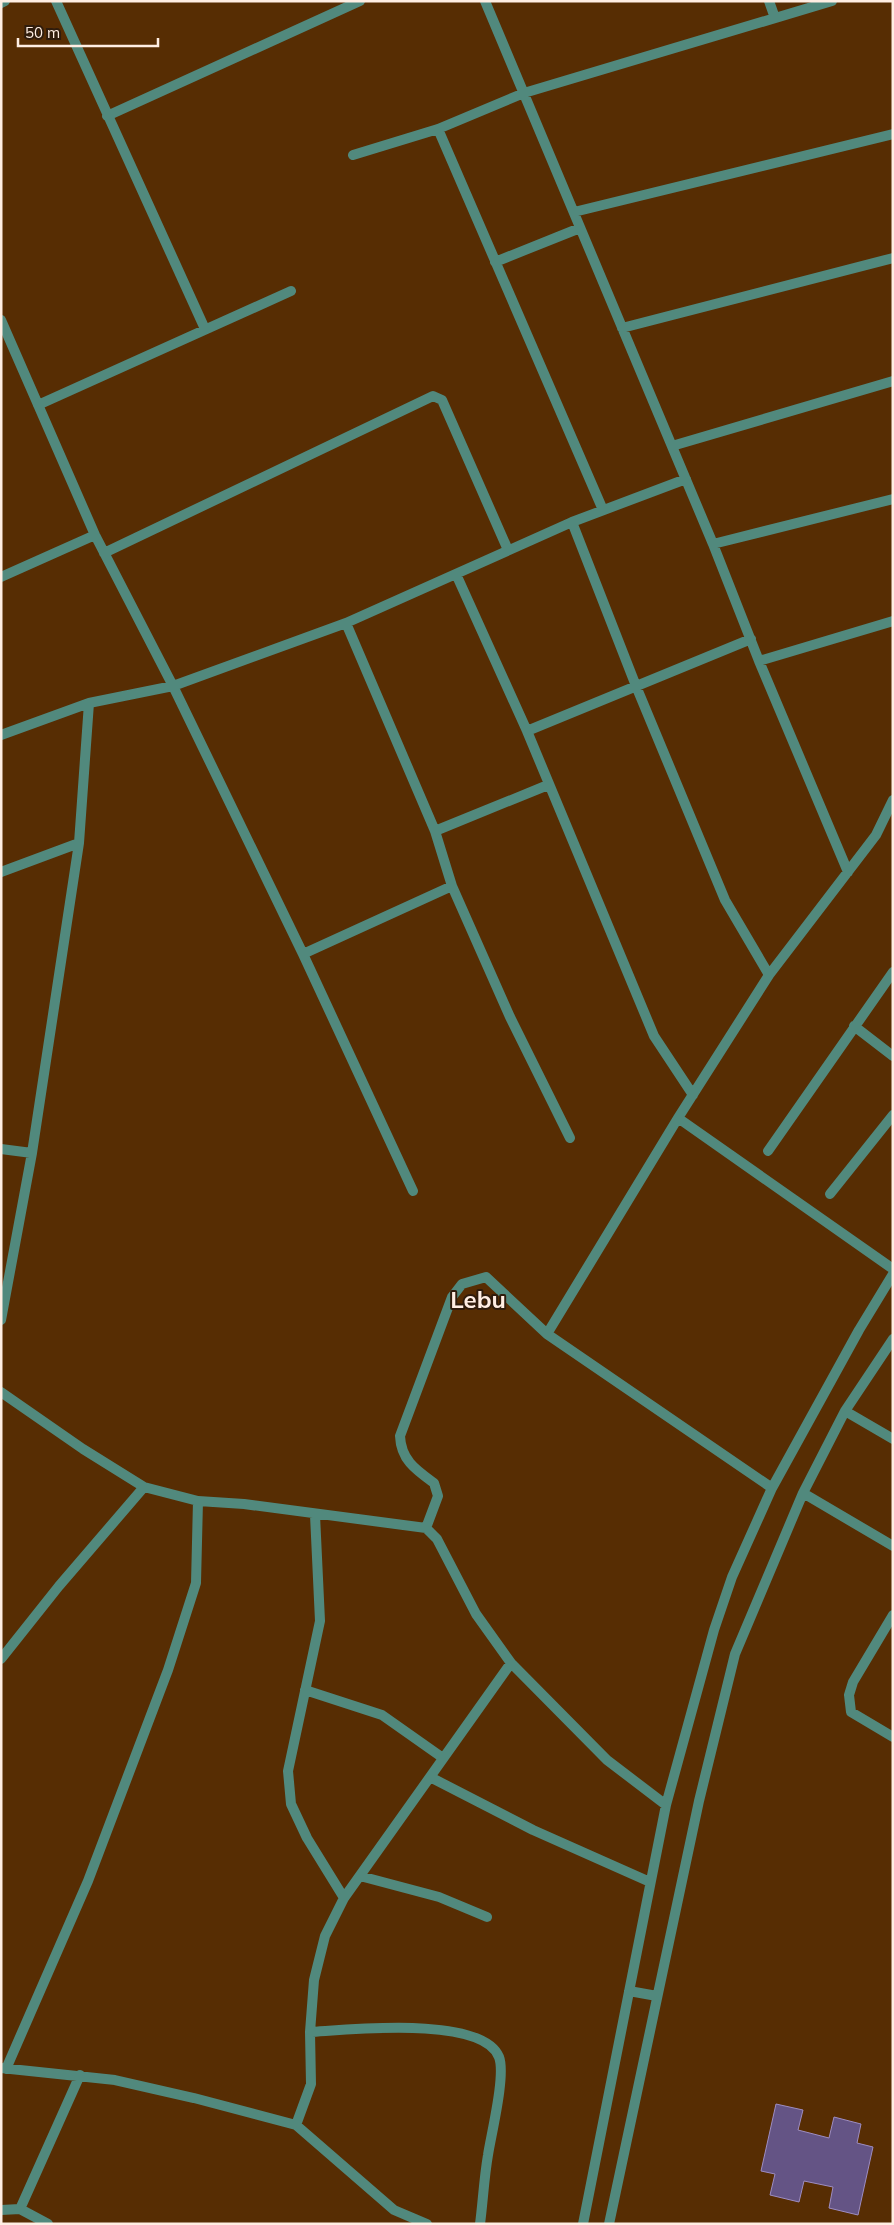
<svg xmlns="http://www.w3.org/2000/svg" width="894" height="2225" viewBox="0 0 894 2225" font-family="Mulish,sans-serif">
<rect width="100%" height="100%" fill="#572d03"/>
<path fill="#645485" stroke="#9d8dc2" d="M776,2104l27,6 -5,20 31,8 5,-21 27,7 -4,19 16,4 -15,68 -29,-7 4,-21 -29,-6 -5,21 -29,-7 5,-21 -14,-3z"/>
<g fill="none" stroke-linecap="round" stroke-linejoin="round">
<path stroke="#51897d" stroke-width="10" d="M56,1l149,328
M485,1l228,543 46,117 134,-40
M769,1l6,17
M1,3l4,-2
M107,116l253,-115
M438,129l165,381
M353,155l85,-26 86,-36 308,-92
M574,212l319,-78
M495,262l85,-34
M1,320l94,215 78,151 130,268 110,237
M622,328l271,-70
M38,405l253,-114
M672,446l221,-65
M572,522l64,164 89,214 44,75
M713,544l180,-45
M104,553l329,-157 9,4 66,150
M456,574l71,157 127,305 39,59
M1,577l94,-42
M346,623l89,208 17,55 58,131 60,121
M759,661l89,211
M527,731l224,-92
M1,735l88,-32 84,-17 173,-63 226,-101 114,-43
M435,831l113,-46
M1,872l78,-29
M303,954l149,-68
M854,1026l39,30
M678,1118l215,151
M1,1149l31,4
M768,1151l125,-179
M830,1194l63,-79
M1,1320l31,-167 47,-310 10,-140
M1,1392l82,57 61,38 54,14 46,3 182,24 11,11 39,75 35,49 96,97 59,45
M845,1411l48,28
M772,1488l-225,-154 131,-216 91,-143 107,-140 17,-35
M803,1493l90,53
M315,1515l5,106 -32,150 3,33 16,34 37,60
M426,1528l12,-32 -4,-13c-18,-13 -33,-23 -34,-47l52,-139 10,-13 24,-7 61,57
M893,1615l-40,67 -4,13 2,17 42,25
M1,1659l58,-73 85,-99
M305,1690l77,25 61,43
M430,1777l103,53 117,52
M360,1876l79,21 48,20
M629,1991l28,5
M310,2032c37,-2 172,-17 189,25 7,18 -8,78 -11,98 -4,23 -5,46 -8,69
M1,2068l114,12 79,18 102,27 98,85 33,14
M6,2069l82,-188 80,-211 28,-87 2,-82
M296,2125l15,-41 -1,-52 4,-52 11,-44 19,-38 167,-235
M20,2209l60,-134
M1,2210l19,-1 28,15
M583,2224l83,-419 48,-175 18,-53 40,-89 87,-158 34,-56
M609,2224l90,-423 36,-147 68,-161 42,-82 48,-72"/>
</g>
<g text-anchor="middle" stroke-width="4" stroke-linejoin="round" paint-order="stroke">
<g font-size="24" font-weight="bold" fill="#ffeee3" stroke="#2f1c0c">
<text x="478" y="1308">Lebu</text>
</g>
</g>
<rect width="894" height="2225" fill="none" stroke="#ffeee3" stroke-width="5"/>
<path d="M18 38v8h140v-8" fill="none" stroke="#ffeee3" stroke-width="2.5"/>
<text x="25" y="38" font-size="15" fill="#ffeee3" stroke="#2f1c0c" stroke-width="4" paint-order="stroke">50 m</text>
</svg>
